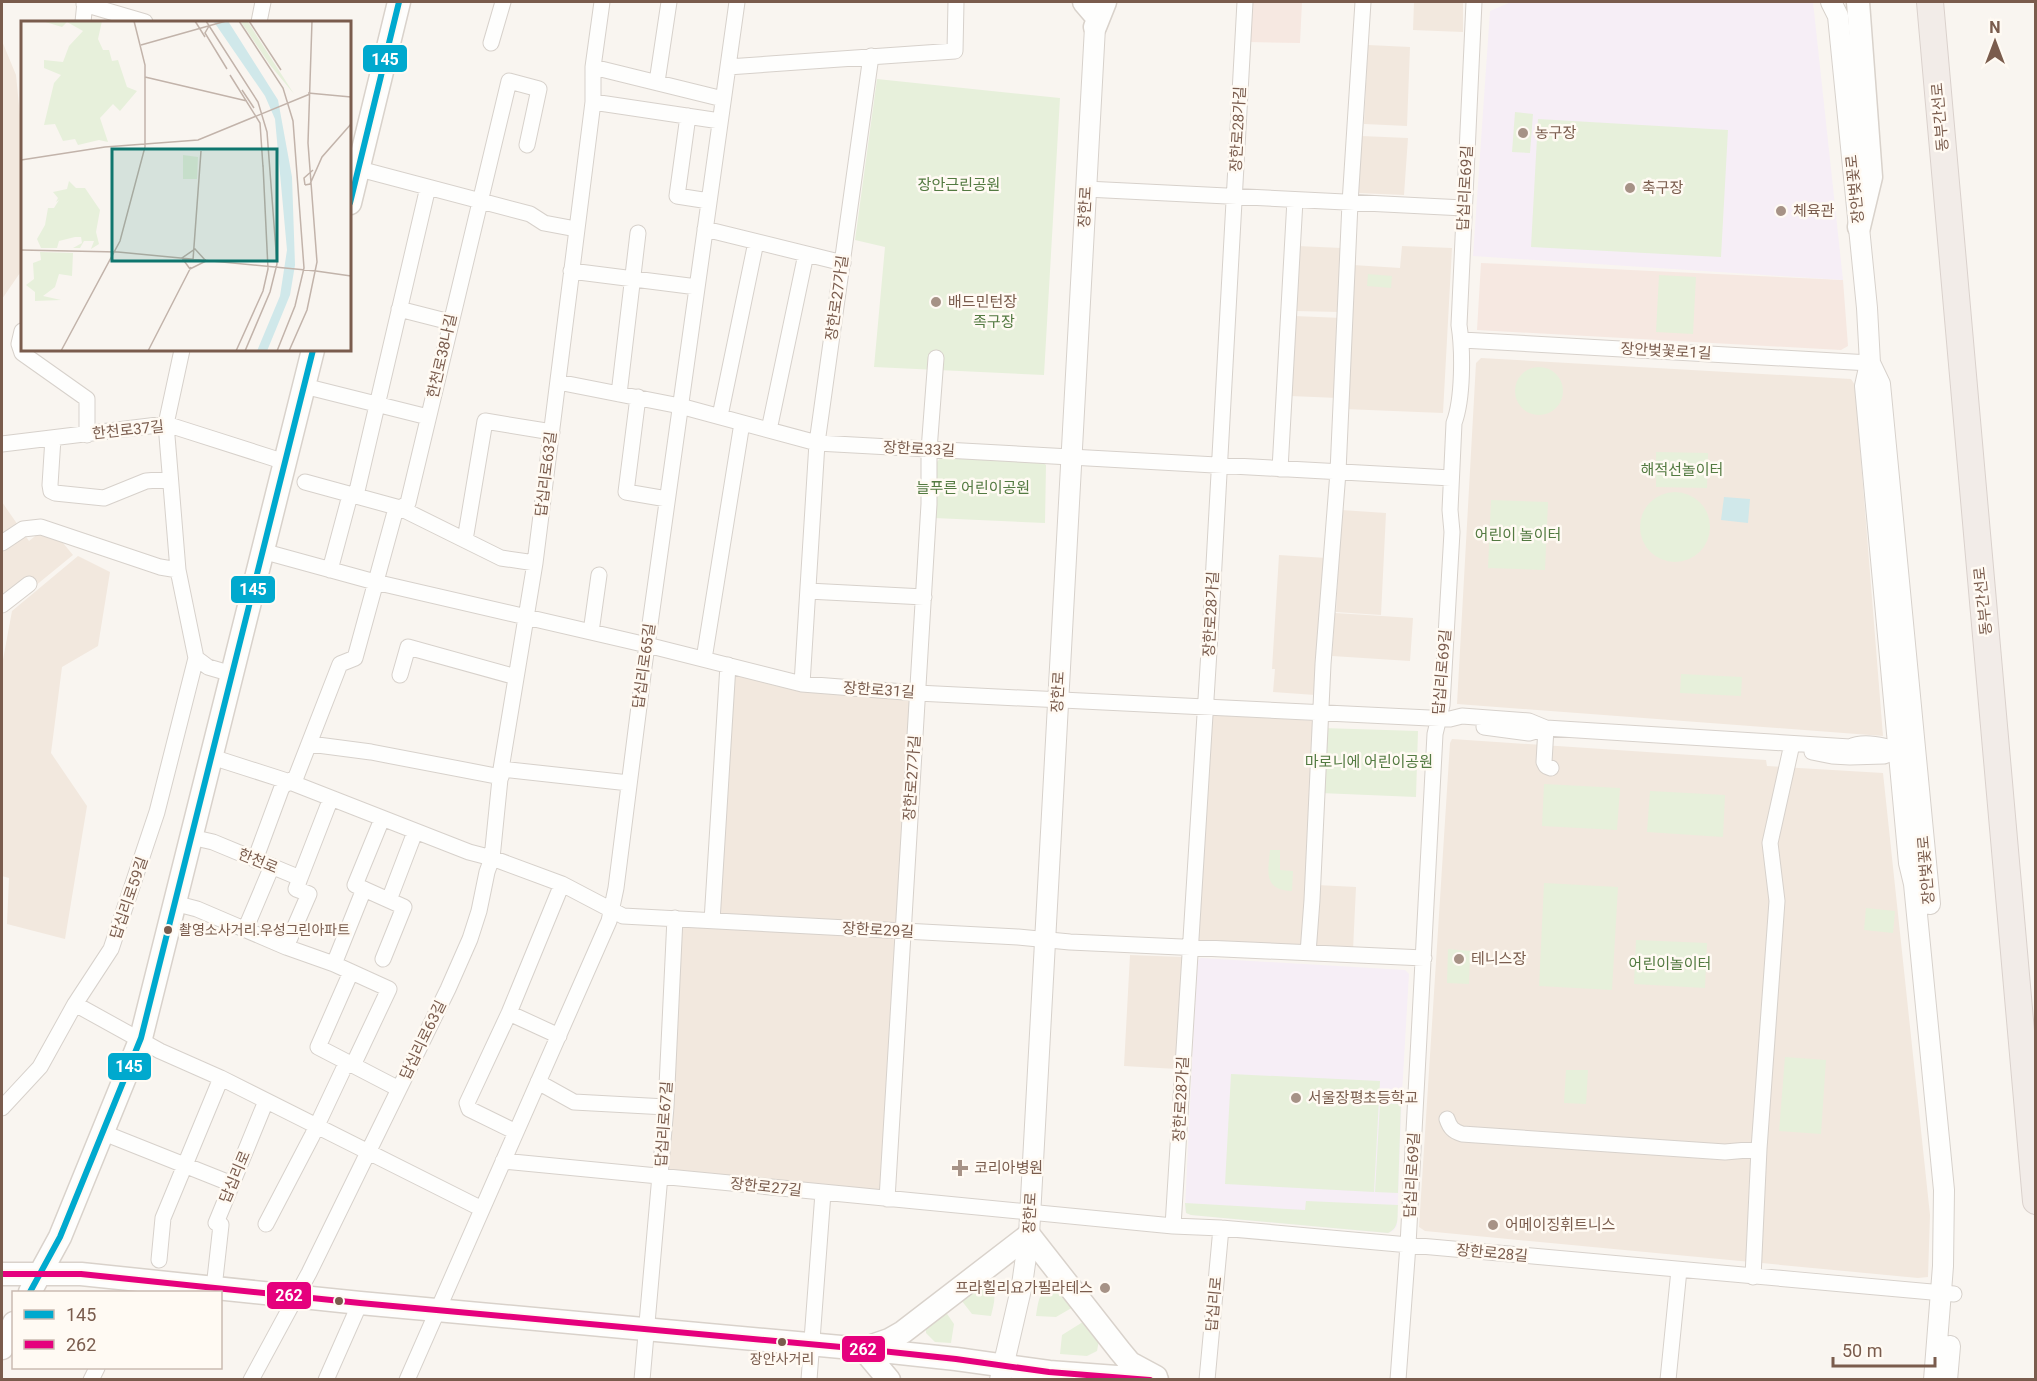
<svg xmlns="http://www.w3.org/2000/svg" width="2037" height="1381" viewBox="0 0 2037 1381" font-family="Roboto,'Noto Sans KR',sans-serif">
<rect width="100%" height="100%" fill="#f9f5f0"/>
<path fill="#f2e8de" d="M1414,2h49v30l-50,-2z
M2,41l14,34 6,61v134l-20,29z
M1368,45l42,2 -3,79 -43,-2z
M1361,136l47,2 -4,57 -46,-2z
M1297,246l45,2 -2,64 -45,-1z
M1402,246l50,2 -9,165 -99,-4 9,-144 47,3z
M1294,316l48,2 -4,80 -48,-2z
M1481,358l370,21 4,6 28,351 -426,-32 19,-341z
M2,502l27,39 10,-8 15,-1 19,23 -71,58z
M1341,510l45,3 -5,102 -45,-3z
M1279,555l48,3 -12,137 -42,-3 2,-23h-3z
M78,556l32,16 -12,74 -36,21 -11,86 36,53 -22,133 -58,-15 2,-46 -7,-2v-211l10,-54z
M1335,613l78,5 -3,43 -78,-5z
M733,673l180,24 -31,495 -215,-17 13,-250 37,2z
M1210,715l107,6 -12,225 -108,-6z
M1452,739l314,21 1,6 116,7 47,442 -2,62 -10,1 -493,-47 -6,-4 31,-484z
M1317,885l39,2 -3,63 -38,-1z
M1130,955l53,2 -6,112 -53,-3z"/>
<path fill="#f6e8e1" d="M1249,2h53l-2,41 -53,-1z
M1481,263l362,17 5,66 -7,4 -364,-20z"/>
<path fill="#f6eef6" d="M1511,2h302l30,278 -370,-24 17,-245z
M1201,958l204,12 4,4 -7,119 -5,133 -4,5 -5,2 -197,-18 -5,-2 -1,-4 12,-248z"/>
<path fill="#e7f0db" d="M877,79l183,19 -16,277 -170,-8 11,-120 -30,-7z
M1515,112l18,2 -3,39 -18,-1z
M1538,119l190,11 -7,127 -190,-10z
M1368,274l24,2 -1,12 -24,-2z
M1659,275l37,2 -3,57 -37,-2z
M1515 391a24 24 0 1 1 48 0a24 24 0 1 1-48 0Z
M1656,452l52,1 -1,35 -51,-1z
M943,455l97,4 6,6 -1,58 -111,-5 2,-55z
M1640 527a35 35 0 1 1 70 0a35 35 0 1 1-70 0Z
M1491,500l57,2 -3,68 -57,-2z
M1681,674l61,3 -1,19 -61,-3z
M1322,728l96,3 -2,66 -96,-4z
M1544,784l76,4 -3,42 -75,-4z
M1650,791l75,4 -2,42 -76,-5z
M1270,850h10v20l13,1 -1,20c-29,-1 -24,-19 -22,-41z
M1544,883l74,4 -6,103 -73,-4z
M1866,908l29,3 -2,22 -29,-3z
M1636,940l71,3 -2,45 -71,-4z
M1448,949l22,2 -1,33 -22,-1z
M1785,1057l41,3 -5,74 -42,-3z
M1566,1070h22l-2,34 -22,-1z
M1231,1074l149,7 -6,111 -149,-8z
M1380,1103l21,1 -3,89 -23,-1z
M1306,1201l92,4c-1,12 2,23 -10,28l-197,-18 -5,-2 -1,-10 120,7z
M985,1283c14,7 9,20 6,33l-19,-2 -14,-18z
M1050,1287h6l19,19 -19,11 -20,-1c2,-11 2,-24 14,-29z
M943,1308l11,16 -3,19 -16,-1 -9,-9v-5z
M1086,1320l13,20 -2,11 -10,5 -27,-2 2,-19z"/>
<path fill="#d0e8ea" d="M1724,497l26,2 -2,24 -27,-3z"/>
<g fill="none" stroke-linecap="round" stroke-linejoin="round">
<g stroke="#d7d1cb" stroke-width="17">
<path id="minor" d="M84,4l61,18
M83,22l2,-20
M259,22l4,-20
M491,43l12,-41
M593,67l130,32
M728,67l227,-16 1,-49
M657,82l12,-80
M593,102l127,19
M688,116l-11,80 32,5
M352,167l178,47 14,9 32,6
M1086,189l378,19
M705,229l138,34
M571,271l126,16
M399,309l51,13
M22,331l-3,13 3,9 65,46v36
M1462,340l408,23
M182,350l-16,74 12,146 18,88 12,9 24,7
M558,382l122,24 137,37 634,35
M304,386l124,31
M619,394l19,-161
M638,397l-12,95 41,7
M720,416l36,-174
M769,430l37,-176
M53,438l-3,47 1,6 4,2 49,5 42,-17 24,-2
M2,444l164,-20 119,38
M1280,469l15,-269
M305,482l95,26 101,50 34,5
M465,540l20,-119 67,11
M2,543l21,-14 18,-2 119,40 18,3
M262,551l113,31 272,63 155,39 115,9 533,26 12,-3 67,5 17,7 304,19c14,-7 35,-1 49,3
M330,570l19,-71 8,-8 71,-304
M808,591l116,6
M2,605l27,-21
M591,632l8,-57
M704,659l38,-236
M400,675l8,-28 108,30
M802,684l15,-241 54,-387
M1484,727l45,6 17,-5
M1546,728l-2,34 2,4 5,2
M310,744l61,8 130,25
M1812,752l20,4 18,1 34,-1 16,-6
M212,757l78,25 179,70 23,6 70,26 61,32 395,21 52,5 354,16
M501,769l128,14
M382,819l-27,66 49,22 -21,52
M191,837l22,5 87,36 -4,11 13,5 -23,53
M255,860l27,-73 14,-10 44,-113 15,-6 40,-146 13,-9 101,-422 30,8 -12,56
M300,878l31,-80
M389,900l26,-68
M174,903l23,6 89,38 48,17 55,25 -34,72 -11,7 -32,68 -46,88
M712,921l16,-256
M245,930l27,-64
M1308,953l4,-53 11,-236 15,-192 12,-269 13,-201
M334,964l30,-75
M351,972l-33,75 81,42
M75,1004l85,47 61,27 261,131
M509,1013l50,23
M538,1082l36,20 92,5
M2,1108l38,-41 35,-63 36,-55 46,-137 39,-154
M1447,1119c3,9 6,12 15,15l263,18 34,-3
M516,1132l-47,-23 -2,-6 42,-90 53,-129
M104,1133l128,51
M503,1161l670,65 48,2 733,66
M887,1199l42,-695v-54l7,-92
M1173,1226l38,-607 34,-617
M159,1260l4,-42 58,-140
M1753,1277l6,-128 18,-248 -7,-58 22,-99
M214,1288l7,-63 -5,-2 50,-122
M91,1380l6,-12
M251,1380l58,-107 139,-284 22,-50 9,-28 8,-39 5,-14 9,-89 34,-206 58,-461v-35l9,-65
M326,1380l34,-77
M407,1380l202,-459 7,-33 28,-221 93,-665
M642,1380l24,-273 9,-189
M809,1380l14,-187
M1207,1380l14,-152
M1398,1380l10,-135 27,-511 7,-29 10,-173 -2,-22 4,-87c9,-24 9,-72 5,-98l15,-323
M1668,1380l11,-110"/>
</g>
<g stroke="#d7d1cb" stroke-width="22">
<path id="tertiary" d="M1831,2l7,14 29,292 3,55 -5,23 44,477 5,21 30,306 -1,76 -9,114
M1870,363l10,21 50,520
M1000,1380l22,-95 7,-50 66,-1208
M1947,1380l3,-34"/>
</g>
<g stroke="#d9d2cb" stroke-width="25">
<path id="secondary" d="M1084,2l12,14
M1858,2l13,175 -12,50
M1095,27l10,-25
M350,203l49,-201
M2,1274h79l279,29 503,46 93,10 93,13 108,8
M30,1292l30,-55 81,-199 172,-688
M2,1348l12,-25
M889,1380l-26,-31 26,-9 14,-8 126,-97 91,116 10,12 26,14"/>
</g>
<g stroke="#dad1cc" stroke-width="28">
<path id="trunk" d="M1930,2l106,1199"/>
</g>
<use href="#minor" stroke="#fefefd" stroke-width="15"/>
<use href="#tertiary" stroke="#fefefd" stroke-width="20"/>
<use href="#secondary" stroke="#fefefd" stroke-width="22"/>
<use href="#trunk" stroke="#f2ece8" stroke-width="26"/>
<g stroke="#fffaf3" stroke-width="10">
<path id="bus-1" d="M350,203l49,-201
M30,1292l30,-55 81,-199 172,-688"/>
</g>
<g stroke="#fffaf3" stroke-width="10">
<path id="bus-2" d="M2,1274h79l279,29 503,46 93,10 93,13 101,8"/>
</g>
<use href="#bus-1" stroke="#00a9ce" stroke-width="6"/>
<use href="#bus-2" stroke="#e5007d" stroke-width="6"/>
</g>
<g fill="#a69286" stroke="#fffaf3" stroke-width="2">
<circle cx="1523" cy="133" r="6"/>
<circle cx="1630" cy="188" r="6"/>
<circle cx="1781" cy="211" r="6"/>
<circle cx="936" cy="302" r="6"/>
<circle cx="1459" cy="959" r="6"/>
<circle cx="1296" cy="1098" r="6"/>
<path d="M957 1159h6v6h6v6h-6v6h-6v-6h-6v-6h6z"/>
<circle cx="1493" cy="1225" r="6"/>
<circle cx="1105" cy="1288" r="6"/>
</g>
<g fill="#7a5c4d" stroke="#fffaf3" stroke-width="2">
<circle cx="168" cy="930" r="5"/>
<circle cx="339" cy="1301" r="5"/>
<circle cx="782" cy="1342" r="5"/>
</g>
<g text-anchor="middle" stroke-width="5" stroke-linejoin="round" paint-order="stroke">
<g font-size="14" fill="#7a5c4d" stroke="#fffaf3" text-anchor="start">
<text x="179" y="935">촬영소사거리.우성그린아파트</text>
<text x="782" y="1364" text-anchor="middle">장안사거리</text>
</g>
<g font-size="15" fill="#7a5c4d" stroke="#fffaf3">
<text transform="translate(1940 117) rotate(-95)" y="5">동부간선로</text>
<text transform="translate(1238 129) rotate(-87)" y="5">장한로28가길</text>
<text transform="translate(1465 188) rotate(-87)" y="5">답십리로69길</text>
<text transform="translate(1855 189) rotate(-96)" y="5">장안벚꽃로</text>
<text transform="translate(1085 207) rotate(-87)" y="5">장한로</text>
<text transform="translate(837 298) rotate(-82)" y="5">장한로27가길</text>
<text transform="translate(1666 351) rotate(3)" y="5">장안벚꽃로1길</text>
<text transform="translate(442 356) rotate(-77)" y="5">한천로38나길</text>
<text transform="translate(128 430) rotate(-6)" y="5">한천로37길</text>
<text transform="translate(919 449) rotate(3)" y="5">장한로33길</text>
<text transform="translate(546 474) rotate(-83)" y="5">답십리로63길</text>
<text transform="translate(1983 601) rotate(-96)" y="5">동부간선로</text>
<text transform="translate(1211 614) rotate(-87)" y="5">장한로28가길</text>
<text transform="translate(644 666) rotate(-82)" y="5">답십리로65길</text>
<text transform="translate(1442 672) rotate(-85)" y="5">답십리로69길</text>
<text transform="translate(879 690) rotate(4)" y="5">장한로31길</text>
<text transform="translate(1058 692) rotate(-87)" y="5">장한로</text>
<text transform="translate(912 778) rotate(-86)" y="5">장한로27가길</text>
<text transform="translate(258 861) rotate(22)" y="5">한천로</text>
<text transform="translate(1926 870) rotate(-95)" y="5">장안벚꽃로</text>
<text transform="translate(129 898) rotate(-71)" y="5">답십리로59길</text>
<text transform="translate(878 930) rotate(3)" y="5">장한로29길</text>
<text transform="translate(423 1040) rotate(-64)" y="5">답십리로63길</text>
<text transform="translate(1181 1099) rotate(-87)" y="5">장한로28가길</text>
<text transform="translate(664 1124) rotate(-86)" y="5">답십리로67길</text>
<text transform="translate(1412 1175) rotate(-87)" y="5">답십리로69길</text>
<text transform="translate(235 1177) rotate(-67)" y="5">답십리로</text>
<text transform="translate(766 1187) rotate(6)" y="5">장한로27길</text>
<text transform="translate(1030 1213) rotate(-87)" y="5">장한로</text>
<text transform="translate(1492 1253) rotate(5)" y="5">장한로28길</text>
<text transform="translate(1214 1304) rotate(-85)" y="5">답십리로</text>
</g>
<g font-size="15" fill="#7a5c4d" stroke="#fffaf3" text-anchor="start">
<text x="1535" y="138">농구장</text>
<text x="1642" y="193">축구장</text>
<text x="1793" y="216">체육관</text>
<text x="948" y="307">배드민턴장</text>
<text x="1471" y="964">테니스장</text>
<text x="1308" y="1103">서울장평초등학교</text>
<text x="974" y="1173">코리아병원</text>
<text x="1505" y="1230">어메이징휘트니스</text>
<text x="1093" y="1293" text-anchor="end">프라힐리요가필라테스</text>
</g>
<g font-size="15" fill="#537a41" stroke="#fffaf3">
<text x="959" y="190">장안근린공원</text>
<text x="994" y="327">족구장</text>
<text x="1682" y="475">해적선놀이터</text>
<text x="973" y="493">늘푸른 어린이공원</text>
<text x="1518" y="540">어린이 놀이터</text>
<text x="1369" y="767">마로니에 어린이공원</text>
<text x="1670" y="969">어린이놀이터</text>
</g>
</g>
<g transform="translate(21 21)">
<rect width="330" height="330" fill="#f9f5f0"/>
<path d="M81,0l-4,18 5,11h6l3,11 6,-1 9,27 10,4 -17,20 -7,-7 -13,14 8,24 -9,-2 -21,5 -3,-6 -12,2 -8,-17 -11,1 10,-42 7,-8 -17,-7v-8l19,2 6,-16 14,-15 -16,-9 -5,5 -20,-6zM220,1h7l46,72 -24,-29zM162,134l15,2 -1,22h-14zM48,160l7,7h9l15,22 -4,22 3,12 -8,5 3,-8h-10l-4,7h-7l9,-5 -1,-6h-6l-16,4 -2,7h-16l-4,-9 8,-14 3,-17h6l5,-8 -3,2 2,-4 -5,-6 14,-3zM19,231l33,1 -1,23 -13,-2 -4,13 -12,9 18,4 -26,1v-9l-9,-7 8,-6 -1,-16 8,-3z" fill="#e7f0db"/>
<path d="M207,0l50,79 14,77 3,88 -5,30 -23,56h-10l23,-55 7,-46 -12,-131 -10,-23 -51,-74z" fill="#d0e8ea"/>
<path fill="none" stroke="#c2b3aa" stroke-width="1.5" d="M174,0l10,16M185,0l52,81 9,30 10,132 -7,28 -25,59M218,0l44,67 10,33 11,147 -9,38 -18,45M228,0l32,49M188,5l-4,7 22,36M120,24l85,-24M209,54l30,48 3,44M124,56l102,24M221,69l12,18M287,72l43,4M0,139l84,-13 93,-7 112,-46M284,164l5,-1 12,-27 29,-33M284,164l-1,-7 9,-8M174,228l11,12 -16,8 -8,-11zM0,229l97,2 198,19M172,239l8,-109M295,250l35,5M40,330l59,-110 25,-94v-82l-11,-44M127,330l43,-84M215,330l27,-60 5,-22 -5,-104M268,330l18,-41 10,-48 -9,-119 4,-122"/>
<path fill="#0f766e" fill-opacity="0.15" stroke="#0f766e" stroke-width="3" d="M91,128h165v112h-165z"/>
<rect width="330" height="330" fill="none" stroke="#7a5c4d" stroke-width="3"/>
</g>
<g stroke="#fffaf3" stroke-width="2">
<rect x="362" y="44" width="46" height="29" rx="6" fill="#00a9ce"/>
<rect x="230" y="575" width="46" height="29" rx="6" fill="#00a9ce"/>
<rect x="107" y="1052" width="45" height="29" rx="6" fill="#00a9ce"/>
<rect x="266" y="1281" width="46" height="29" rx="6" fill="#e5007d"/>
<rect x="841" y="1335" width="45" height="28" rx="6" fill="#e5007d"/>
</g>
<g font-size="16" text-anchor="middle" font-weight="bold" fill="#fff">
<text x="385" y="65">145</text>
<text x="253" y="595">145</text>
<text x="129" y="1072">145</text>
<text x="289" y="1301">262</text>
<text x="863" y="1355">262</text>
</g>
<rect width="2037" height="1381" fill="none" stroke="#7a5c4d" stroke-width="6"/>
<rect x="12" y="1291" width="210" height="78" fill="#fffaf3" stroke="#cabbb1" stroke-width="1.5"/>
<rect x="24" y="1310" width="30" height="9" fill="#00a9ce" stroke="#cabbb1" stroke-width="1.5"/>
<text x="66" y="1321" font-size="18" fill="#7a5c4d">145</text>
<rect x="24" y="1340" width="30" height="9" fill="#e5007d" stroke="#cabbb1" stroke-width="1.5"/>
<text x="66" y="1351" font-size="18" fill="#7a5c4d">262</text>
<g transform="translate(1995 42)" stroke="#fffaf3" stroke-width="4.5" paint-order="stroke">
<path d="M0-4.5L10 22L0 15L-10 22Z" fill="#7a5c4d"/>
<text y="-9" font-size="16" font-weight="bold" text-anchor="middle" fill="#7a5c4d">N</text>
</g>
<path d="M1833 1357v9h102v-9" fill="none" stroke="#7a5c4d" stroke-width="3"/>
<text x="1842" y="1357" font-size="18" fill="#7a5c4d" stroke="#fffaf3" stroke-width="4.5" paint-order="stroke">50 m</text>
</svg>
